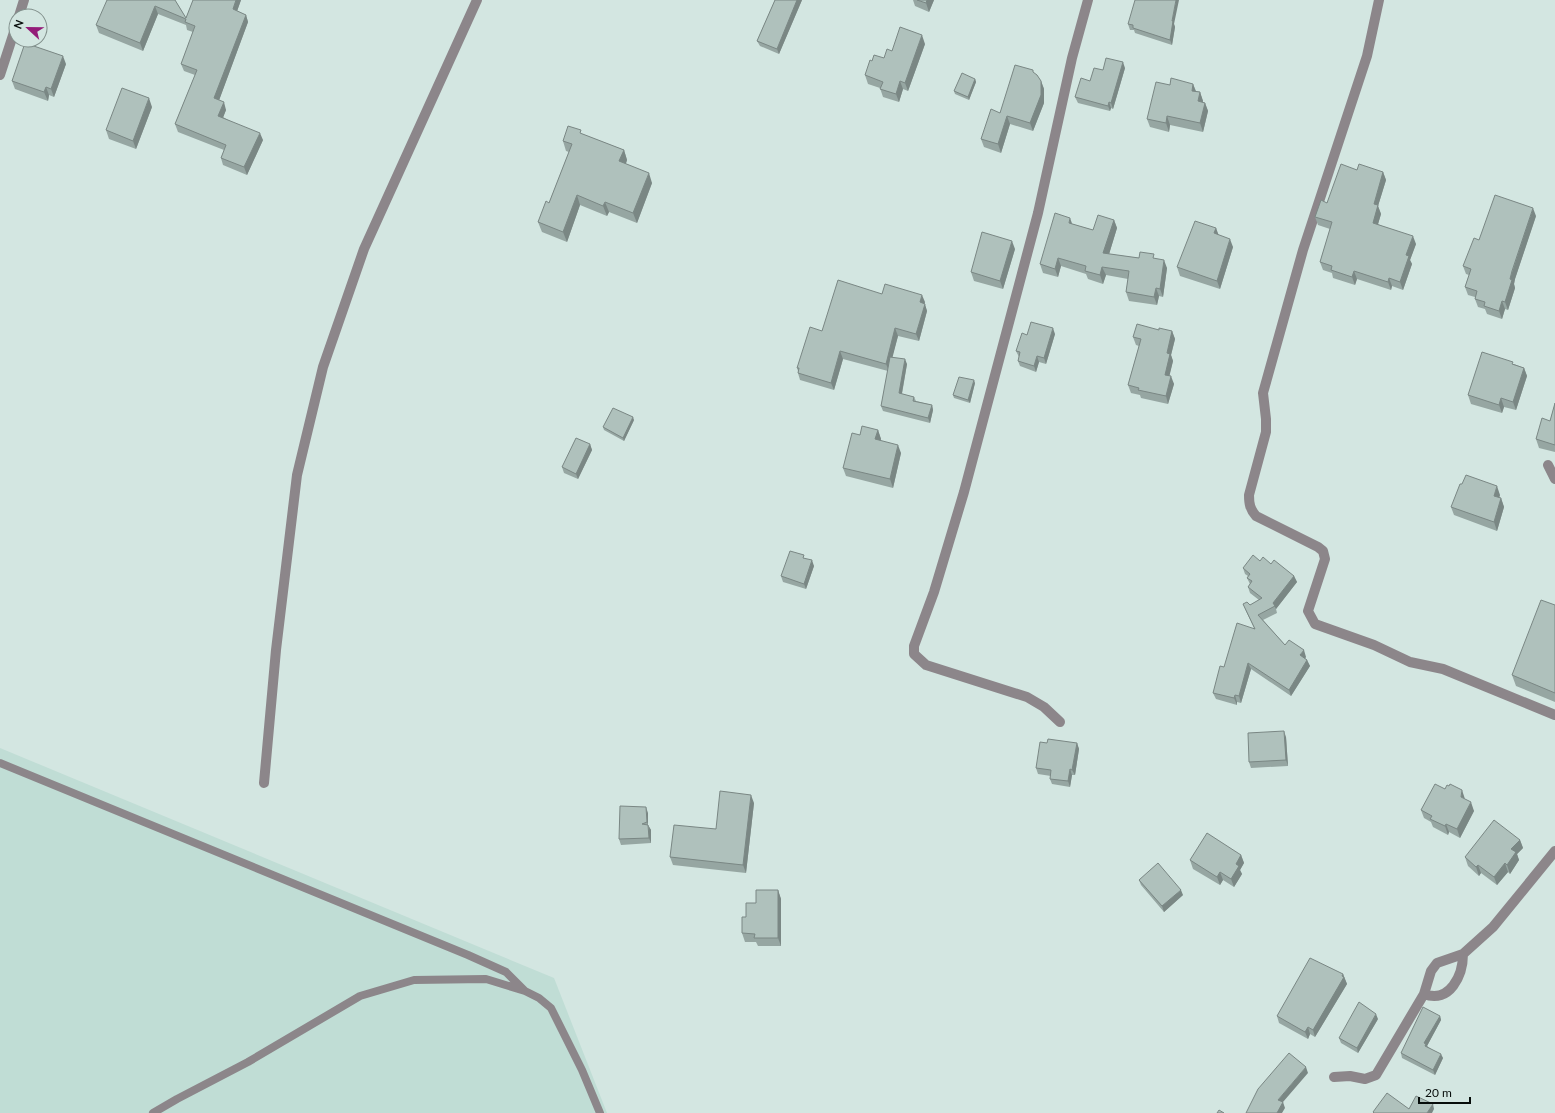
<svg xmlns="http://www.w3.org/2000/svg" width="1555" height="1113" viewBox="0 0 1555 1113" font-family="Lato,sans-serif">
<rect width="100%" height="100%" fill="#d3e6e1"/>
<path fill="#c0ddd5" d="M0,748l554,230 53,135h-607z"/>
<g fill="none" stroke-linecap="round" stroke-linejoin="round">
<path stroke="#8c868a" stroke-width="8" d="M0,763l468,192 38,17 19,19
M153,1113l24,-14 71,-37 112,-66 54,-16 72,-1 39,12 14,7 12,10 31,62 18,43"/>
<path stroke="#8c868a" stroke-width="10" d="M1379,0l-12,56 -64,194 -40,143 3,26v13l-17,63c0,9 1,14 7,21l62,31 5,4 2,8 -17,52 7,13 59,21 36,17 33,7 112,46
M19,16l5,-16
M0,75l16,-49
M1548,465l7,14
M1060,722l-16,-15 -17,-10 -101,-32 -12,-11v-8l20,-54 30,-100 74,-279 34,-155 16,-58
M264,783l12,-133 21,-175 26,-108 41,-118 113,-249
M1424,994c26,10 39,-19 39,-40
M1334,1077l16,-1 15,3 11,-4 48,-81 7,-23 6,-8 26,-9 30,-27 62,-76"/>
</g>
<path fill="#96a6a2" d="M175,0l11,18 7,-18h48l-4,11 9,4 2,7 -29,78 7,10 -3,7 40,23 -16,35 -24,-10 -2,-7 3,-8 -46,-18 -3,-8 20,-49 -11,-4 -3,-7 12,-32 -6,-2 -1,-5 -28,-11 -15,37 -44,-18 -3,-8z
M775,0h27l-23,54 -19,-8 -3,-5z
M913,0h21l-5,12 -14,-6z
M1128,24h46l1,3 -3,18 -37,-12 -1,-3h-4z
M925,44l-17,47 -5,-2 -4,13 -16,-5 -3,-9 -12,-4 -3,-9 7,-14 12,-3 8,-7z
M66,64l-12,33 -5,-2 -1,6 -33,-12 -3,-8z
M1125,68l-12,41 -2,-1 -1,3 -32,-8 -3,-6 15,-16 13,-11z
M1034,73l7,8 3,8v14l-11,28 -23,-7 -9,29 -17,-6 -3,-8 19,-26z
M975,79l1,3 -7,18 -14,-6 -1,-3z
M1193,84l3,7 4,1 3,9 -1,1 3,1 3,8 -5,21 -33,-7 -1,7 -19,-5 -3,-8 23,-34z
M152,107l-16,42 -27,-10 -3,-9z
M582,134l42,16 3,10 -1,4 26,19 -15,40 -28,-11 -2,4 -27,-11 -13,37 -25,-10 -4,-10 11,-19 20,-51 -3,-1 -3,-10z
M1357,170l26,2 3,8 -8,26 3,8 -3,10 38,20 -6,16 2,4 -9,26 -11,-4 -1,4 -34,-11 -2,6 -22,-7 -1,-5 -9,-3 -3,-8 10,-33 -12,-4 -3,-8 12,-14z
M1536,216l-21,63 -1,5 1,4 -7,22 -3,-1 -3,10 -15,-5 -2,-5 -7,-2 -3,-8v-2l-7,-2 -3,-8 4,-12 -3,-1 -3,-8 16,-26z
M1114,220l3,8 -8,26 30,4 16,1 12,9 -4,29 -4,-1 -2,9 -28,-4 -3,-9 2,-13 -22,-4 -3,9 -15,-5 -2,-5 -25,-8 -3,11 -15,-4 -3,-9 32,-40 21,6z
M1216,228l2,7 15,12 -13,42 -40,-13 -3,-9z
M1015,249l-12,40 -29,-8 -3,-9z
M882,294l43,8 -1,1 3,8 -8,30 -21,-5 -6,21 15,7 -5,30 12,3 2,4 16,4 1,5 -3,13 -47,-12 -2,-5 7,-35 -45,-12 -9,31 -34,-10 -2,-7v-2l-1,-3 25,-37z
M1159,330l13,1 3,8 -4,16 2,6 -4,15 5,8 -6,20 -27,-6 -1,-3 -9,-2 -3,-8 11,-39 -3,-1 -3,-8z
M1055,334l-9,30 -7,-2 -3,10 -16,-6 -2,-5 1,-4 -3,-6 11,-16z
M1514,364l10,4 3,8 -11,34 -12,-3 -2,6 -31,-9 -3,-9z
M975,383l-5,20 -16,-5 -1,-3z
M1555,403v49l-16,-4 -3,-9 14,-18z
M634,420l-10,21 -20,-11 -1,-3z
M878,430l3,9 -1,1 21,13 -8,35 -47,-12 -3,-8 17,-33z
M590,444l2,6 -14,29 -14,-6 -2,-6z
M1500,495l-1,3h2l3,9 -7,24 -43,-16 -3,-8z
M805,559l9,7 -8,23 -23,-7 -2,-6z
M1260,561l11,3 23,12 3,6 -21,27 1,4 -14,7 22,25 21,12 -1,1 2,2 3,6 -19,30 -40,-27 -10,34 -4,-1v3l-21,-6 -3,-6 11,-26 30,-39 -8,-17 -3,-7 7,1 9,-5 -9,-7 -2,-6 2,-3 -3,-6 1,-2 -3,-2 -2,-6z
M1555,605v97l-39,-16 -4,-11z
M1286,737l2,29 -37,2 -2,-6z
M1047,743h30l2,6 -4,26h-3l-2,12 -18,-3 -2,-5 1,-3 -13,-2 -2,-6z
M1465,799l9,12 -14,27 -11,-6 -1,3 -15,-8 -2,-5 -7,-4 -3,-8z
M754,803l-8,70 -73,-8 -3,-8 46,-28z
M648,813v12l3,5v13l-30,2 -2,-6z
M1520,840l3,8 -6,6 2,6 -9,14 -2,-2 -11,13 -16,-12 -2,3 -11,-10 -3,-9z
M1241,855l3,8 -4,7 2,4 -8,13 -11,-7 -3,5 -27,-16 -3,-9z
M1139,880l44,15 -19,17 -23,-27z
M778,890l3,9v47h-23l-2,-4h-11l-3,-9 4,-16 10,-14z
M1343,974l4,10 -32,53 -5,-3 -2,5 -29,-16 -2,-7z
M1440,1016l1,4 -14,26 16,12 -8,17 -33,-17 -1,-5z
M1378,1019l-20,34 -17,-10 -2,-5z"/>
<path fill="#7a8784" d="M236,0h5l-6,17 -2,-8z
M797,0h5l-23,54 -2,-5z
M927,0h7l-5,12 -3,-9z
M1176,0h3l-5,24 1,3 -3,18 -2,-5 2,-19z
M155,6l3,8 -15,37 -3,-8z
M246,15l2,7 -31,84 -3,-8z
M922,35l3,9 -17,47 -3,-8z
M63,56l3,8 -12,33 -3,-8z
M1123,62l2,6 -12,41 -2,-6z
M975,79l1,3 -7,18 -1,-3z
M900,81l3,8 -4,13 -3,-8z
M1041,81l3,8v14l-11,28 -3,-8z
M1193,84l3,8 -4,-1z
M46,87l3,8 -1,6 -4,-9z
M1200,92l3,9 -2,8 -3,-8z
M149,98l3,9 -16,42 -3,-8z
M224,102l2,8 -5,13 -3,-7z
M1109,102l2,6 -1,3 -2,-5z
M1205,103l3,8 -5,21 -3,-9z
M1007,116l3,8 -9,29 -3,-9z
M1167,116l3,9 -1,7 -3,-9z
M260,133l3,7 -16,35 -3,-8z
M624,150l3,10 -4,11 -4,-10z
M1383,172l3,8 -8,26 3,8 -5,17 -3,-8 1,-19z
M649,173l3,10 -15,40 -4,-10z
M577,195l3,10 -13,37 -4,-10z
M605,202l4,10 -2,4 -4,-10z
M1533,208l3,8 -21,63 -1,5 1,4 -7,22 -3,-8 5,-23z
M1070,218l3,8 -4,-3z
M1114,220l3,8 -10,33 -4,-8z
M1216,228l3,8 -5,-3z
M1413,236l3,8 -6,16 2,4 -9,26 -3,-8 6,-27z
M1230,239l3,8 -13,42 -3,-8z
M1012,241l3,8 -12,40 -3,-8z
M1058,258l3,8 -3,11 -3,-8z
M1164,260l3,8 -4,29 -3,-8z
M1102,267l4,8 -3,9 -3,-9z
M1354,271l3,8 -2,6 -3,-8z
M1389,278l3,8 -1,4 -3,-8z
M1156,288l3,8 -2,9 -3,-8z
M922,295l3,7 -2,8 -3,-8z
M1502,301l3,8 -3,10 -3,-8z
M925,304l2,7 -8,30 -3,-7z
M895,328l3,8 -9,35 -3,-7z
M1053,328l2,6 -9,30 -2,-6z
M1172,331l3,8 -4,16 2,6 -5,21 -3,-7 2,-22z
M840,351l3,8 -9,31 -3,-7z
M1037,356l2,6 -3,10 -2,-6z
M905,359l2,5 -6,34 -2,-5z
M1524,368l3,8 -11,34 -3,-8z
M1171,376l3,8 -6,20 -2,-8z
M974,380l1,3 -5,20 -2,-3z
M1501,398l3,9 -2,6 -3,-8z
M932,405l1,5 -3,13 -2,-5z
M633,417l1,3 -10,21 -1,-3z
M878,430l3,9 -2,8 -4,-8z
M590,444l2,6 -14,29 -2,-5z
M898,445l3,8 -8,35 -3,-9z
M1497,486l3,9 -3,9 -3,-8z
M1501,498l3,9 -7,24 -3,-9z
M812,560l2,6 -8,23 -2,-5z
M1294,576l3,6 -21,27 -3,-6z
M1304,650l2,7 -3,4 -3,-6z
M1307,660l3,6 -19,30 -2,-6z
M1248,663l3,6 -10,34 -2,-7z
M1235,695l2,7v3l-3,-7z
M1284,731l2,6 2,29 -2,-6z
M1077,743l2,6 -4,26 -3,-5z
M1070,769l2,6 -2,12 -2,-6z
M1462,790l3,9 -4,-2z
M751,795l3,8 -8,70 -3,-8z
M1471,802l3,9 -14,27 -3,-9z
M646,807l2,6v12l3,5v13l-2,-5v-10l-2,-6z
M1446,824l3,8 -1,3 -3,-9z
M1520,840l3,8 -6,6 2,6 -9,14 -3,-9 4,-16z
M1241,855l3,8 -4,7 2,4 -8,13 -3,-8 5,-15z
M1505,863l3,9 -11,13 -3,-8z
M1478,865l3,8 -2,3 -3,-9z
M1220,872l3,8 -3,5 -3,-8z
M778,890l3,9v47l-3,-8z
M1181,890l2,5 -19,17 -2,-6z
M1343,974l4,10 -32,53 -2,-7z
M1376,1014l2,5 -20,34 -1,-5z
M1440,1016l1,4 -14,26 1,2 -1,2 -3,-7z
M1308,1027l2,7 -2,5 -3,-7z
M1441,1054l2,4 -8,17 -2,-5z
M1306,1067l2,6 -25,29 2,6 -3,5h-5l1,-13z
M1433,1104l1,5 -2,4h-5z"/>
<path fill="#afc1bc" stroke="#7a8784" d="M107,0h68l11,18 7,-18h43l-3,9 13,6 -32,83 10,4 -6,14 42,17 -16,34 -23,-9 5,-13 -51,-21 22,-54 -16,-6 14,-38 -10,-4 1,-3 -31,-13 -15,37 -44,-18z
M775,0h22l-20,49 -20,-8z
M917,0h10l-1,3z
M1135,0h41l-4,21h1l-3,19 -37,-12v-3l-5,-1z
M900,27l22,8 -17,48 -5,-2 -4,13 -16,-5 3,-7 -18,-7 5,-15 2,1 2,-6 10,3 3,-9 5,2z
M25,43l38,13 -12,33 -5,-2 -2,5 -32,-11z
M1106,58l17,4 -12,41 -2,-1 -1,4 -33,-9 6,-19 9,3 4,-13 9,2z
M1015,65l18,5v2l4,3 4,6v14l-11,28 -23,-7 -9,28 -17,-5 10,-30 9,4z
M962,73l13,6 -7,18 -14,-6z
M1171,78l22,6 -1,7 8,1 -2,9 7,2 -5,20 -33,-7 -1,7 -19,-4 9,-37 14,3z
M122,88l27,10 -16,43 -27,-11z
M568,126l13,4 -1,3 44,17 -5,11 30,12 -16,40 -28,-11 -2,4 -26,-11 -14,37 -25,-10 8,-21 3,2 23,-59 -9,-3z
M1341,164l16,6 2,-6 24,8 -9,32 4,1 -5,18 40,13 -7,19 3,1 -9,26 -11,-4 -1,4 -34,-11 -2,6 -21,-7 1,-4 -12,-4 12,-40 -17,-5 6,-17 6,3z
M1495,195l38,13 -21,63 -2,8 2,1 -7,22 -3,-1 -3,10 -15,-5 1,-4 -10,-3 2,-8 -12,-4 6,-18 -8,-3 11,-28 5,2z
M1055,213l15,5 -1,5 24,7 5,-15 16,5 -11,33 36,5 1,-6 14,2 -1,4 11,2 -4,29 -4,-1 -2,9 -28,-5 3,-21 -27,-4 -2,8 -15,-4 1,-5 -28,-8 -3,11 -15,-5z
M1195,221l21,7 -2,5 16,6 -13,42 -40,-14z
M982,232l30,9 -12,40 -29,-9z
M838,280l44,14 3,-10 37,11 -2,7 5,2 -9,30 -21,-6 -9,36 -46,-13 -9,32 -33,-10 1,-5h-2l13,-41 12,4z
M1031,322l22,6 -9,30 -7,-2 -3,10 -16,-5 2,-9 -4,-1 6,-18 5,2z
M1137,324l22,6v-2l13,3 -5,22 3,1 -5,21 6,1 -5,20 -28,-6 1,-2 -11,-3 13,-46 -8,-2z
M1482,352l31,10 -1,2 12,4 -11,34 -12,-4 -2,7 -31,-10z
M890,357l15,2 -6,34 15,4 -1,4 19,4 -4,13 -47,-12z
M959,377l15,3 -6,20 -15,-5z
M1555,403v42l-19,-6 6,-21 8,3z
M613,408l20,9 -10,21 -20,-11z
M862,426l16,4 -3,9 23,6 -8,34 -47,-11 9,-35 8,2z
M576,438l14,6 -14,30 -14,-7z
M1466,475l31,11 -3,10 7,2 -7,24 -43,-15 9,-23h2z
M790,551l14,4 -1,3 9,2 -8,24 -23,-8z
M1253,555l7,6 3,-4 8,7 3,-4 20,16 -21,27 2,3 -17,9 27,30 4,-5 15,10 -4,5 7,5 -18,30 -41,-27 -9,33 -4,-1 -1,3 -21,-5 7,-27 4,1 13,-44 18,6 -12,-25 4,-2 3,3 12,-7 -14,-11 4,-6 -5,-3 3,-4 -7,-6z
M1541,600l14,5v88l-43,-18z
M1284,731l2,29 -37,2 -1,-29z
M1048,739l29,4 -5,27 -2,-1 -2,12 -18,-2 1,-9 -15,-2 4,-26 7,1z
M1435,784l10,5 2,-4 2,1 1,-2 12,6 -1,7 10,5 -14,27 -11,-5 -1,2 -15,-7 2,-3 -11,-6z
M720,791l31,4 -8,70 -73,-8 4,-32 42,4z
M620,806l26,1 1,15 -5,2 6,1 1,13 -30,1z
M1494,820l26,20 -9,9 5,3 -9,13 -2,-2 -11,14 -16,-12 -2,2 -11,-10z
M1207,833l34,22 -5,9 3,2 -8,13 -11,-7 -3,5 -27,-17z
M1158,863l23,27 -19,16 -23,-26z
M756,890h22v48h-24l1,-4 -13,-1v-16h4v-14h10z
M1310,958l33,16 -1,2 2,1 -31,53 -5,-3 -3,5 -28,-16z
M1359,1002l17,12 -19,34 -18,-10z
M1423,1007l17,9 -16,27 2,1 -1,2 16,8 -8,16 -32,-17z
M1289,1053l17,14 -28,33 5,2 -6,11h-31l12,-24z
M1387,1093l22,16 7,-13 17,8 -6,9h-53l-1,-1z
M1219,1110l5,3h-7z"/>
<g transform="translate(28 28) rotate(292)"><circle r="19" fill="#d3e6e1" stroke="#818f8b"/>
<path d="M0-3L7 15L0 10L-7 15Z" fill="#931b78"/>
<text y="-6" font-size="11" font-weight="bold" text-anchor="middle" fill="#070d0b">N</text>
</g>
<path d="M1419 1097v6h51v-6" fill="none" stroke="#070d0b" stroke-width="2"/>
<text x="1425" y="1097" font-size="12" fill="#070d0b" stroke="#d3e6e1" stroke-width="3" paint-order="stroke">20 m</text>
</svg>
